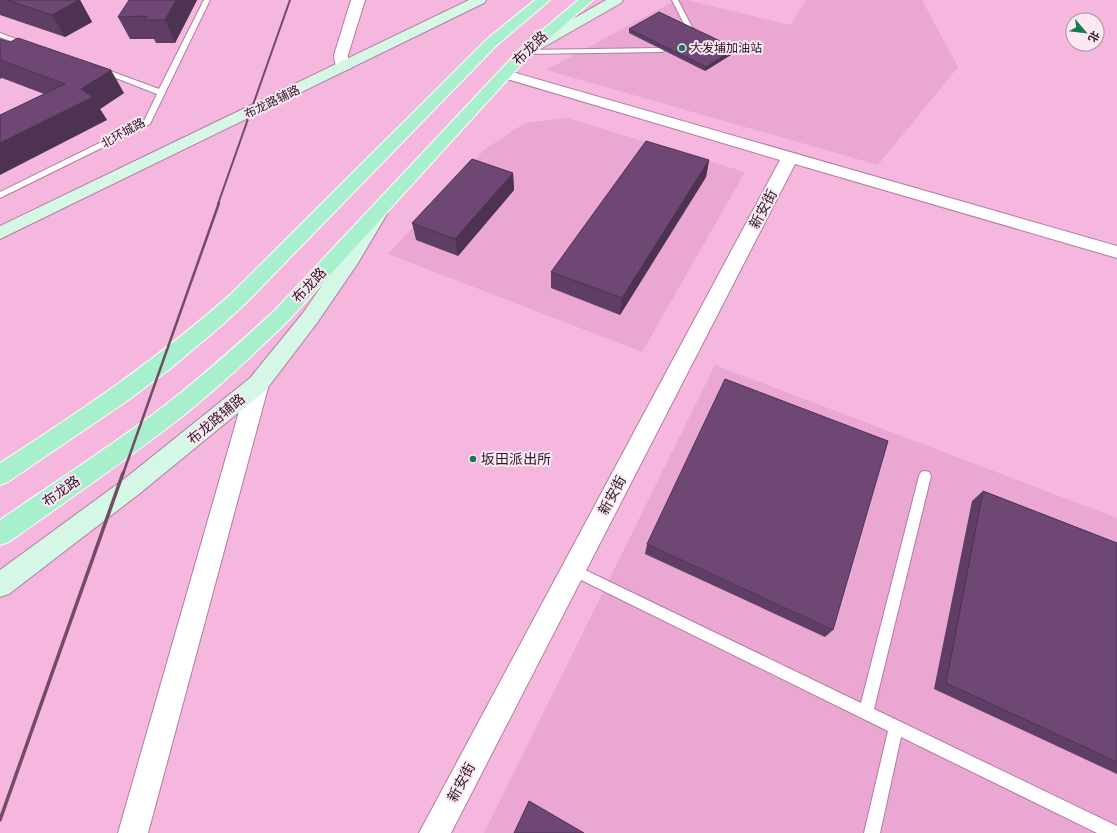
<svg xmlns="http://www.w3.org/2000/svg" width="1117" height="833" viewBox="0 0 1117 833" font-family="'IBM Plex Sans','Noto Sans SC',sans-serif">
<rect width="100%" height="100%" fill="#f5b7de"/>
<path fill="#e9a7d1" d="M676,0h11l103,25 16,-25h116l36,67 -80,98 -332,-95z
M567,118l178,54 -103,180 -254,-98 96,-104 41,-27z
M715,365l402,153v315h-633z"/>
<g fill="none" stroke-linecap="round" stroke-linejoin="round">
<g stroke="#b57ba0" stroke-width="2">
<path id="lane" d="M204,0h6l-60,124 -150,74v-6l144,-71 13,-27 -59,-23 4,-2h3l54,20z
M672,0h6l17,33 -33,19 -137,2 -4,-2 4,-2 136,-2 27,-16z
M0,33l29,11 2,1 -4,2 -2,-1 -25,-9z
M925,471l4,1 2,4 -57,233 243,117v7h-20l-196,-96 -21,96h-16l24,-102 -319,-157 -2,-4 2,-4 4,-2 4,2 284,137 58,-227 2,-4z"/>
</g>
<g stroke="#b57ba0" stroke-width="2">
<path id="street" d="M351,0h14l-17,55v6l4,5 -2,3c-11,3 -16,-3 -16,-14z
M505,70l612,176v12l-322,-94 -344,669h-32l361,-673 -280,-83 -2,-3 2,-3z
M258,375l8,3 3,6 -121,449h-30l129,-449 3,-6z"/>
</g>
<g stroke="#b57ba0" stroke-width="2">
<path id="secondary" d="M469,0h17l-2,3 -484,236v-13z
M606,0h17l-2,3 -91,52 -5,1 -5,-1 -2,-3 2,-3z
M378,208l6,2 3,4 -29,49 -41,60 -51,67 -127,104 -130,100 -9,3v-27l123,-90 127,-102 53,-65 41,-60 28,-43z"/>
</g>
<g stroke="#fff" stroke-width="2">
<path id="primary" d="M535,0h15l-53,45 -251,258 -25,23 -51,43 -43,32 -119,81 -8,3v-22c81,-52 160,-106 232,-170l255,-254z
M578,0h15l-63,55 -242,266c-35,34 -71,68 -109,98 -55,43 -113,82 -170,123l-9,3v-25c55,-38 111,-74 164,-114 39,-30 74,-62 110,-95l246,-262z"/>
</g>
<use href="#lane" fill="#fff" fill-rule="evenodd"/>
<use href="#street" fill="#fff" fill-rule="evenodd"/>
<use href="#secondary" fill="#d4f7e6" fill-rule="evenodd"/>
<use href="#primary" fill="#a8efcd" fill-rule="evenodd"/>
<path stroke="#714d64" stroke-width="2" d="M218,204l72,-204"/>
<path stroke="#714d64" stroke-width="2.5" d="M123,474l96,-271"/>
<path stroke="#714d64" stroke-width="3.5" d="M0,820l123,-347"/>
</g>
<path fill="#5f3d65" d="M0,0h80l12,22 -27,15 -65,-22z
M197,0l-22,43h-19l-2,-4h-24l-12,-22z
M629,29l105,24 -29,18 -76,-38z
M0,39l124,54 -24,16 7,11 -63,-26 -42,-16 -2,1z
M709,160l-3,17 -86,138 -69,-27v-16z
M513,173l1,17 -56,66 -42,-16 -4,-17z
M983,491l134,52v231l-183,-85 38,-188z
M647,544l186,86 -8,7 -180,-83z"/>
<path fill="#4d3252" d="M80,0l12,22 -27,15 -13,-22z
M176,0h21l-22,43 -10,-23z
M735,48l-1,5 -29,18 1,-4z
M111,70l13,23 -24,16 7,11 -107,55v-32l81,-54z
M709,160l-3,17 -86,138 2,-17z
M513,173l1,17 -56,66 -3,-17z"/>
<path fill="#6e4775" stroke="#4d3252" d="M7,0h72l-27,15z
M129,0h47l-11,20h-20l2,-4 -29,1z
M659,12l76,36 -29,19 -77,-38z
M18,38l93,32 -30,19 12,8 -93,46v-28l65,-31 -65,-24v-21l10,3z
M646,141l63,19 -87,138 -71,-26z
M472,159l41,14 -58,66 -43,-16z
M725,379l163,62 -55,189 -186,-86z
M983,491l134,52v219l-171,-79z
M529,801l55,32h-70z"/>
<g fill="#167a53" stroke="#fbe8f3" stroke-width="1.5">
<circle cx="682" cy="48" r="4"/>
<circle cx="473" cy="459" r="4"/>
</g>
<g text-anchor="middle" stroke-width="4" stroke-linejoin="round" paint-order="stroke">
<g font-size="12" fill="#2d1726" stroke="#fbe8f3" text-anchor="start">
<text x="690" y="52">大发埔加油站</text>
</g>
<g font-size="12" fill="#2d1726" stroke="#fbe8f3">
<text transform="translate(272 102) rotate(-26)" y="4">布龙路辅路</text>
<text transform="translate(123 133) rotate(-29)" y="4">北环城路</text>
</g>
<g font-size="14" fill="#2d1726" stroke="#fbe8f3">
<text transform="translate(530 48) rotate(-44)" y="5">布龙路</text>
<text transform="translate(763 209) rotate(-62)" y="5">新安街</text>
<text transform="translate(309 285) rotate(-47)" y="5">布龙路</text>
<text transform="translate(216 419) rotate(-40)" y="5">布龙路辅路</text>
<text transform="translate(61 491) rotate(-35)" y="5">布龙路</text>
<text transform="translate(612 495) rotate(-62)" y="5">新安街</text>
<text transform="translate(461 782) rotate(-62)" y="5">新安街</text>
</g>
<g font-size="14" fill="#2d1726" stroke="#fbe8f3" text-anchor="start">
<text x="481" y="464">坂田派出所</text>
</g>
</g>
<g transform="translate(1085 32) rotate(118)"><circle r="19" fill="#fbe8f3" stroke="#a994a1"/>
<path d="M0-3L7 15L0 10L-7 15Z" fill="#167a53"/>
<text y="-6" font-size="11" font-weight="bold" text-anchor="middle" fill="#2d1726">北</text>
</g>
</svg>
